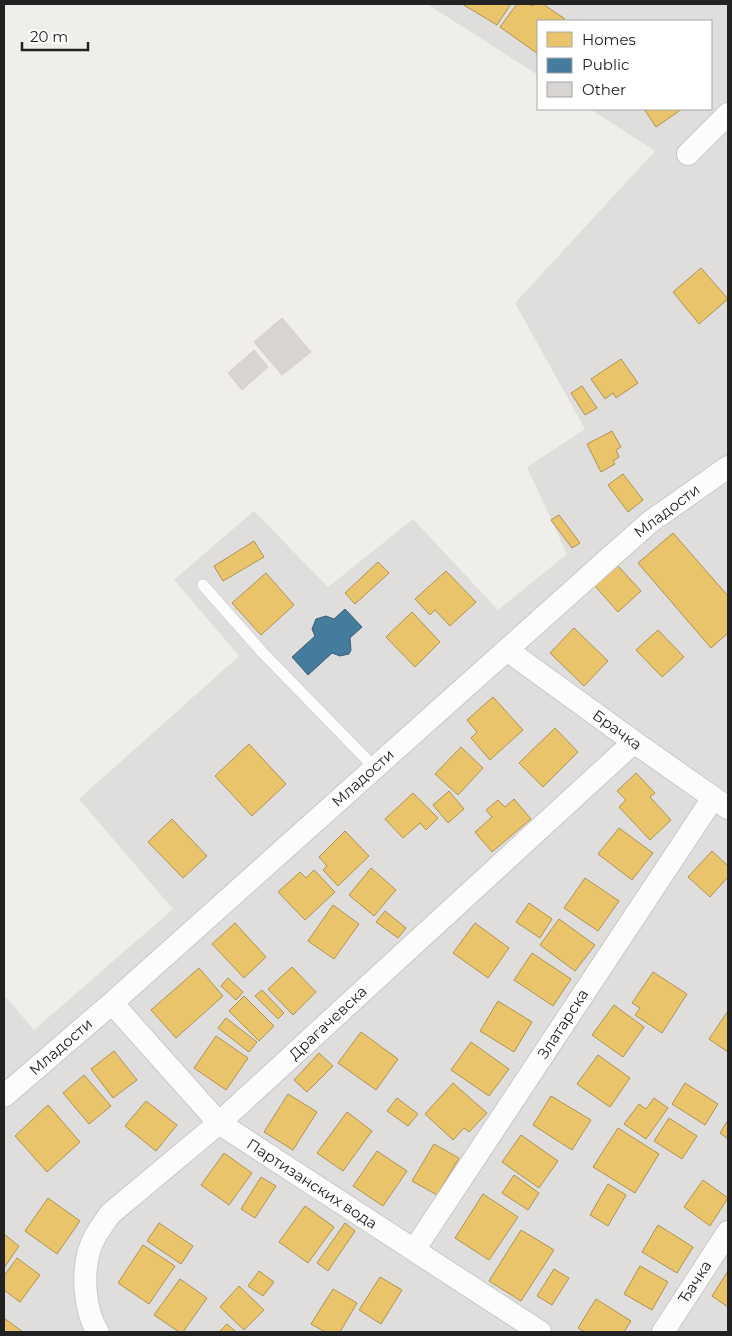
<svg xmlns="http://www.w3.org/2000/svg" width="732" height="1336" viewBox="0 0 732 1336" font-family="Montserrat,sans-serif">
<rect width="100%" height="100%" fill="#f0eeeb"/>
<path fill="#dfdedc" d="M427,4h301v1328h-724v-337l30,35 139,-121 -94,-110 160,-143 -65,-76 80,-69 74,76 85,-68 85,91 69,-56 -40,-87 58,-38 -70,-126 140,-152 -65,-42h121v-88h-173v54z"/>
<path fill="#e9c46a" stroke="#ad9354" d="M462,4h49l-14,21z
M517,4h12l3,2 2,-2h9l22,15 -2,2h-25v33l-38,-27z
M644,109h38l-26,18z
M701,268l27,31 -29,25 -26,-32z
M621,359l17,24 -22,15 -3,-5 -8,6 -14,-20z
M582,386l15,22 -12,7 -14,-22z
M612,431l9,16 -5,3 3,7 -6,4 2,3 -14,8 -14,-28z
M623,474l20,26 -15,12 -20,-27z
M559,515l21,28 -8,5 -21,-28z
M673,533l55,63v37l-17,15 -73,-85z
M254,541l10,16 -41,24 -9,-15z
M378,562l11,11 -34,31 -10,-11z
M618,566l23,25 -23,21 -23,-26z
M446,571l30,31 -26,24 -15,-16 -5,5 -15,-16z
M266,573l28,32 -33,30 -29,-32z
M412,612l28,30 -25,25 -29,-30z
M574,628l34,33 -24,25 -34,-33z
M658,630l26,27 -22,20 -26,-27z
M493,697l30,33 -33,30 -19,-22 6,-6 -10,-12z
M555,728l23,24 -35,35 -24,-24z
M249,744l37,40 -34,32 -37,-40z
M461,747l22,21 -25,27 -23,-21z
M636,773l19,20 -5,4 21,23 -21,20 -31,-33 7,-7 -9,-9z
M449,791l15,18 -16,14 -15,-18z
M413,793l25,25 -12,12 -6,-7 -17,15 -18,-19z
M514,799l17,20 -39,33 -17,-20 17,-15 -6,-7 12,-10 7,7z
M172,819l35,37 -24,22 -35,-36z
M619,828l34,25 -21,27 -34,-26z
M345,831l24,25 -31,30 -15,-16 4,-4 -8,-9z
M712,851l16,15v11l-18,20 -22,-20z
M371,868l25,22 -22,26 -25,-21z
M314,870l21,22 -30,28 -27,-28 22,-20 6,6z
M585,878l34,23 -21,30 -34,-23z
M529,903l23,16 -12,19 -24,-16z
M333,905l26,19 -25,35 -26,-18z
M385,911l21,17 -8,10 -22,-16z
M559,919l36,26 -20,26 -35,-26z
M235,923l31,34 -22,21 -32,-34z
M475,923l34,25 -21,30 -35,-25z
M532,953l39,26 -18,27 -39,-26z
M292,967l24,25 -23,23 -25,-26z
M199,968l24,28 -47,42 -25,-28z
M653,972l34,22 -25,39 -27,-18 5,-7 -8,-5z
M228,978l15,14 -7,8 -15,-14z
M262,990l22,23 -6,6 -23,-23z
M244,996l30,30 -15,15 -30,-30z
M498,1001l34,21 -18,30 -34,-21z
M614,1005l30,22 -21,30 -31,-22z
M728,1011v41l-19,-13z
M226,1018l31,24 -8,10 -31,-24z
M361,1032l37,27 -22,31 -38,-27z
M216,1036l32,22 -22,32 -32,-22z
M471,1042l38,27 -20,27 -38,-26z
M114,1051l23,29 -24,18 -22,-29z
M319,1053l14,13 -26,26 -13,-12z
M598,1055l32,23 -20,29 -33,-23z
M84,1075l27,31 -22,18 -26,-31z
M453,1083l34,30 -18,19 -5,-4 -11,12 -28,-26z
M685,1083l33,21 -13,21 -33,-21z
M288,1094l29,18 -24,38 -29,-18z
M551,1096l40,24 -19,30 -39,-25z
M397,1098l21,16 -10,12 -21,-15z
M654,1098l14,10 -22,31 -22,-15 15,-20 7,5z
M146,1101l31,24 -21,26 -31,-25z
M48,1105l32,37 -33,30 -32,-36z
M347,1112l25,19 -29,40 -26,-18z
M669,1118l28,18 -15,23 -28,-18z
M728,1120v19l-8,-6z
M618,1128l41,26 -24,39 -42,-26z
M521,1135l37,26 -19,27 -37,-26z
M434,1144l25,14 -22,37 -25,-14z
M377,1151l30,20 -24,35 -30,-20z
M224,1153l28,20 -23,32 -28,-20z
M514,1175l25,18 -11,17 -26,-17z
M261,1177l15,9 -21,32 -14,-9z
M703,1180l25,18 -18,28 -26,-19z
M608,1184l18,11 -18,31 -18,-11z
M483,1194l35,23 -29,43 -34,-22z
M48,1198l32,23 -23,33 -32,-23z
M305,1206l29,21 -26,36 -29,-21z
M159,1223l34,23 -12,18 -34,-23z
M345,1223l10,8 -27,40 -11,-8z
M658,1225l35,22 -16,26 -35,-21z
M521,1230l33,20 -33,51 -32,-20z
M4,1234l15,12 -15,22z
M143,1245l32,21 -26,38 -31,-21z
M17,1258l23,17 -20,27 -16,-12v-14z
M640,1266l28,16 -16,28 -28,-16z
M554,1269l15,9 -17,27 -15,-9z
M259,1271l15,11 -11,14 -15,-10z
M728,1271v36l-16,-11z
M380,1277l22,13 -21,34 -22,-14z
M180,1279l27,19 -24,34h-4l-25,-17z
M239,1286l25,24 -20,20 -24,-23z
M333,1289l24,14 -17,29h-15l-14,-8z
M596,1299l35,22 -7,11h-39l-7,-4z
M4,1318l19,14h-19z
M227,1324l9,8h-17z"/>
<path fill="#457b9d" stroke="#3a6078" d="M345,609l17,18 -12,11 1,12 -2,4 -9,2 -8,-3 -24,22 -16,-18 23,-21 -3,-7 4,-10 10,-3 8,3z"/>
<path fill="#d7d4d2" stroke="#d3d0cc" d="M282,318l29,34 -29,23 -28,-33z
M254,350l14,17 -26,23 -14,-17z"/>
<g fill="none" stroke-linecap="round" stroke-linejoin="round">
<g stroke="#c9c8c7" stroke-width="12">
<path id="lane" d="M203,585l59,67 113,116"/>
</g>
<g stroke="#c9c8c7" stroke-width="24">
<path id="street" d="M688,154l40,-40
M507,650l127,92 94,66
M112,1003l107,120 321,209
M4,1096l108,-93 494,-442 44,-39 78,-55
M414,1250l299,-452
M98,1332c-14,-21 -16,-60 -8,-84 4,-13 13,-23 20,-34l109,-91 415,-381
M663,1332l65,-100"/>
</g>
<use href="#lane" stroke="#fdfcfc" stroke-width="11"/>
<use href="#street" stroke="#fdfcfc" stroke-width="22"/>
</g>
<g text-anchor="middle" stroke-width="5" stroke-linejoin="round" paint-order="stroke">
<g font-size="15" fill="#222" stroke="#fff">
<text transform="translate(667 511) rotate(-37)" y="5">Младости</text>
<text transform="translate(617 730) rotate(36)" y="5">Брачка</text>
<text transform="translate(363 778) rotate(-42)" y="5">Младости</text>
<text transform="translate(328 1023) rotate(-43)" y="5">Драгачевска</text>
<text transform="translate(563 1024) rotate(-57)" y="5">Златарска</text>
<text transform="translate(61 1047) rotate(-41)" y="5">Младости</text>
<text transform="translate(312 1184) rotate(33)" y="5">Партизанских вода</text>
<text transform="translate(695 1282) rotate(-57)" y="5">Ђачка</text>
</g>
</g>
<rect width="732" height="1336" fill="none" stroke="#222222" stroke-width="10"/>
<rect x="537" y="20" width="175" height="90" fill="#ffffff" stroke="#a7a7a7"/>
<rect x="547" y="32" width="25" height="15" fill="#e9c46a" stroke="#a7a7a7"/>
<text x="582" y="45" font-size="15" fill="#222222">Homes</text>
<rect x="547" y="58" width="25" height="15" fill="#457b9d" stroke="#a7a7a7"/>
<text x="582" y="70" font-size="15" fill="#222222">Public</text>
<rect x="547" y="82" width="25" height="15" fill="#d7d4d2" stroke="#a7a7a7"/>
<text x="582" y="95" font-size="15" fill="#222222">Other</text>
<path d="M22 42v8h66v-8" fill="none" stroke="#222222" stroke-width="2.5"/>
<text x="30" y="42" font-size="15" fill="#222222" stroke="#ffffff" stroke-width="4" paint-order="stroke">20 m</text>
</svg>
